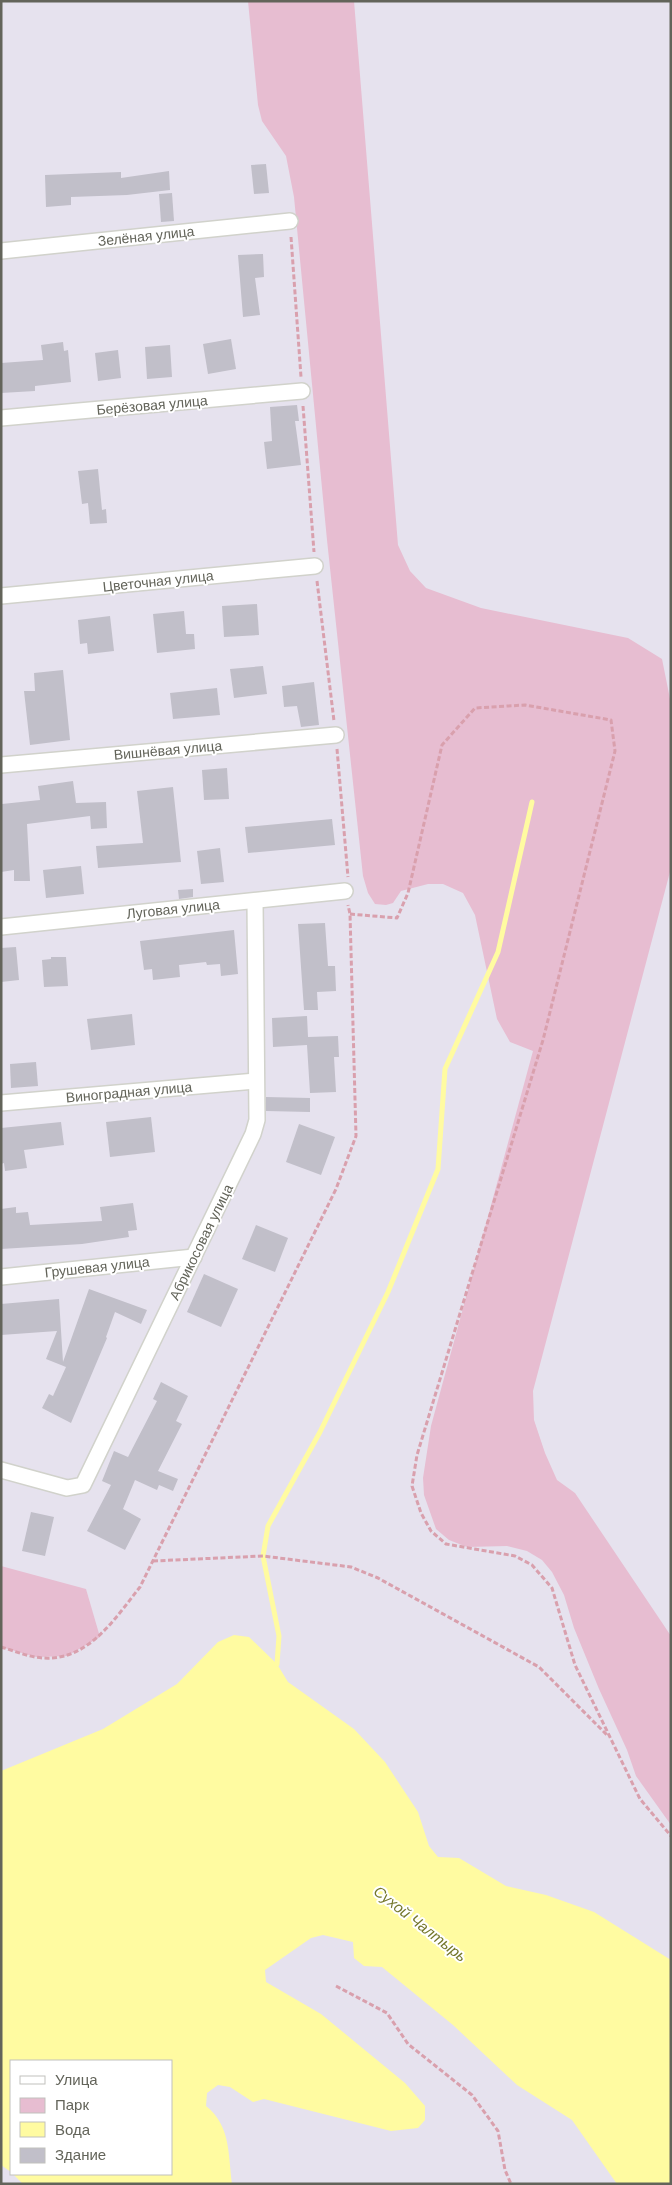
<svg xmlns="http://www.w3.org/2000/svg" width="672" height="2185" font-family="'DM Sans',sans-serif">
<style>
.green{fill:#e7bdd1}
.water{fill:#fffba1}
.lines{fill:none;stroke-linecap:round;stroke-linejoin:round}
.stream{stroke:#fffba1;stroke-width:5}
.building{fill:#c1bfc9}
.street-casing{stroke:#d1d2cb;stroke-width:18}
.path{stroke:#d9a0ad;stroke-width:3;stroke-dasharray:5 2.5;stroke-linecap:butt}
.street{stroke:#fff;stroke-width:15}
.labels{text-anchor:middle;stroke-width:4;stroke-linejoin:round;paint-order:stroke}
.street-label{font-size:14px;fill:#63645a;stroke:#fff}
.water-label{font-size:15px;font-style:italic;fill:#73762a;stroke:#fff}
</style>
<rect width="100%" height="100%" fill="#e6e2ee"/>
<g class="green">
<path d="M 248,1 L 354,1 L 398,545 L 410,571 L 426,588 L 481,608 L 628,638 L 662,659 L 671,704 L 671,868 L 533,1391 L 534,1420 L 545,1453 L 557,1480 L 575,1493 L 671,1636 L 671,1825 L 636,1776 L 627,1750 L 599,1689 L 574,1628 L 564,1595 L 552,1572 L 542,1560 L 527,1551 L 507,1546 L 467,1547 L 449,1540 L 436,1529 L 424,1495 L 423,1478 L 431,1426 L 533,1051 L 510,1042 L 497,1019 L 475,915 L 463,893 L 443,884 L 428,884 L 401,891 L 393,903 L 386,905 L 375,904 L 368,893 L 363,876 L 327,540 L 294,197 L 286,156 L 262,121 L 258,105 Z"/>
<path d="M 1,1566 L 86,1589 L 100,1637 L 67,1656 L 36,1657 L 1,1647 Z"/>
</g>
<path class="water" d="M 234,1635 L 249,1637 L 277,1664 L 288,1682 L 354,1729 L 385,1762 L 418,1812 L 429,1846 L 438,1857 L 459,1858 L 506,1886 L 546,1895 L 594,1912 L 671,1960 L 671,2184 L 617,2184 L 572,2120 L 517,2085 L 453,2025 L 382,1967 L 364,1966 L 354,1958 L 353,1942 L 323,1935 L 311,1938 L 265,1970 L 266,1982 L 321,2014 L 405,2083 L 425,2106 L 425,2120 L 418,2128 L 391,2131 L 264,2099 L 253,2102 L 230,2087 L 218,2085 L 207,2093 L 206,2106 C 231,2126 228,2154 232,2184 L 23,2184 L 13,2174 L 171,2174 L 171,2061 L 11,2061 L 11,2172 L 1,2165 L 1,1771 L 103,1729 L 177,1684 L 218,1642 Z"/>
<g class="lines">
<path class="stream" d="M 277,1664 L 279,1636 L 263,1556 L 268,1526 L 320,1432 L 388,1292 L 438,1169 L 445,1069 L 498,952 L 532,802"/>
</g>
<g class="building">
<path d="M 266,164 L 269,193 L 254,194 L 251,165 Z"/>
<path d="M 169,171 L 170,190 L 127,195 L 71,197 L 71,205 L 46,207 L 45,175 L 121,172 L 121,178 Z"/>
<path d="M 172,193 L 174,221 L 161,222 L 159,194 Z"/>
<path d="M 263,254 L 264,277 L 255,278 L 260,315 L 243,317 L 238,255 Z"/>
<path d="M 231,339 L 236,369 L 208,374 L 203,344 Z"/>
<path d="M 63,342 L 64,351 L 68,350 L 71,382 L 35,386 L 35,391 L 1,393 L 1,363 L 43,360 L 41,345 Z"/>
<path d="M 170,345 L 172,377 L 147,379 L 145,347 Z"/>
<path d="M 118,350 L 121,378 L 98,381 L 95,353 Z"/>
<path d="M 297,405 L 299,421 L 295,421 L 301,465 L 267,469 L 264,442 L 272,441 L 270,407 Z"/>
<path d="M 98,469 L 102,510 L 106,509 L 107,523 L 90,524 L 88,503 L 82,504 L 78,471 Z"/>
<path d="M 257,604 L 259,635 L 224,637 L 222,606 Z"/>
<path d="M 184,611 L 186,634 L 194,634 L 195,649 L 157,653 L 153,614 Z"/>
<path d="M 110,616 L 114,651 L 88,654 L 87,643 L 80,644 L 78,620 Z"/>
<path d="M 263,666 L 267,694 L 234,698 L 230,669 Z"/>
<path d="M 63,670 L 70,740 L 30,745 L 24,691 L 35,691 L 34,673 Z"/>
<path d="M 314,682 L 319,725 L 301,727 L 297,706 L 284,707 L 282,686 Z"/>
<path d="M 217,688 L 220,715 L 173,719 L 170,693 Z"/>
<path d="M 227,768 L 229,799 L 204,800 L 202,770 Z"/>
<path d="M 73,781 L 76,803 L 106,802 L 107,828 L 91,829 L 90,816 L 27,824 L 30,881 L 14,881 L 14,870 L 1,872 L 2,804 L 40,800 L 38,786 Z"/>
<path d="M 173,787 L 181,862 L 98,868 L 96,846 L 143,843 L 137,791 Z"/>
<path d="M 332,819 L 335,845 L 248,853 L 245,827 Z"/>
<path d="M 220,848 L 224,882 L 201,884 L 197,851 Z"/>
<path d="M 81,866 L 84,894 L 46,898 L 43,870 Z"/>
<path d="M 193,889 L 193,897 L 179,899 L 178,890 Z"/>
<path d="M 325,923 L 328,966 L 335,966 L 336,991 L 317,992 L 318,1010 L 304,1010 L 298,924 Z"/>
<path d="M 234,930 L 238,974 L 221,976 L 220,964 L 207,965 L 206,962 L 179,965 L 180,977 L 153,980 L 152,969 L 144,970 L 140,941 Z"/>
<path d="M 16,947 L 19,980 L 1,982 L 1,948 Z"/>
<path d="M 51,957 L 66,957 L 68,986 L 44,987 L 42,960 L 51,959 Z"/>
<path d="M 132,1014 L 135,1045 L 91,1050 L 87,1019 Z"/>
<path d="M 307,1016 L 308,1037 L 338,1036 L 339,1057 L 334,1057 L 336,1092 L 310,1093 L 307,1045 L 273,1047 L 272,1018 Z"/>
<path d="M 36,1062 L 38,1086 L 11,1088 L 10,1064 Z"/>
<path d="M 266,1097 L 310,1098 L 310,1112 L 266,1111 Z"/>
<path d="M 151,1117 L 155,1152 L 110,1157 L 106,1122 Z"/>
<path d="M 61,1122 L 64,1145 L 24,1150 L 27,1168 L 5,1171 L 4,1163 L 1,1164 L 1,1128 Z"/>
<path d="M 299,1124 L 335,1137 L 321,1175 L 286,1162 Z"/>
<path d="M 133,1203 L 137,1230 L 128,1231 L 129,1237 L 82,1244 L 1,1249 L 1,1209 L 16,1207 L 16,1213 L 28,1212 L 30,1225 L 102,1221 L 100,1207 Z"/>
<path d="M 256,1225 L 288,1238 L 275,1272 L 242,1259 Z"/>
<path d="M 204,1274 L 238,1289 L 221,1327 L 187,1312 Z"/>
<path d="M 89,1289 L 147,1310 L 141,1324 L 115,1312 L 106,1337 L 107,1338 L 71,1423 L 42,1408 L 49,1394 L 53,1396 L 66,1367 L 46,1359 L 57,1331 L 1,1335 L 1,1304 L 59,1299 L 63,1362 Z"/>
<path d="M 161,1382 L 188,1396 L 176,1421 L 182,1424 L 158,1471 L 178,1479 L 173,1491 L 159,1485 L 157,1490 L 135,1480 L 123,1509 L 141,1519 L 125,1550 L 87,1531 L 111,1485 L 102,1481 L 114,1451 L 128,1457 L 157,1401 L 153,1399 Z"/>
<path d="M 31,1512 L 54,1517 L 45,1556 L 22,1551 Z"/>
</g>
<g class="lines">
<g class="street-casing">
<g id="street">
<path d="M 1,251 L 290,221"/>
<path d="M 1,418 L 302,391"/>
<path d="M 1,596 L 315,566"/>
<path d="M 1,765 L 336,735"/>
<path d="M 1,927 L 345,891"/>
<path d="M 1,1103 L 256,1081"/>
<path d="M 1,1277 L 194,1257"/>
<path d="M 1,1470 L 67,1488 L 83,1485 L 253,1134 L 257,1120 L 255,901"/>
</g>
</g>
<g class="path">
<path d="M 291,237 L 301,377"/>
<path d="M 303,406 L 314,552"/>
<path d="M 317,581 L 334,721"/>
<path d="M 337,749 L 348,877"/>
<path d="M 350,914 L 397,918 L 408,893 L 442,745 L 475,708 L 525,705 L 611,720 L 615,751 L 543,1040 L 417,1455 L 412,1486 L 421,1513 L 431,1531 L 446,1544 L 515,1556 L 532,1565 L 552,1588 L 575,1665 L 640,1799 L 671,1836"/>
<path d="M 153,1561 L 263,1556 L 351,1567 L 378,1578 L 539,1667 L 608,1736"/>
<path d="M 1,1647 C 12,1650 23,1655 35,1657 C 85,1666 113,1621 140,1587 L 336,1189 L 356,1136 L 350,914 L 348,905"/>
<path d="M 336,1986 L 387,2013 L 408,2044 L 472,2095 L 498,2131 L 505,2170 L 511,2184"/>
</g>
<use href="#street" class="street"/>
</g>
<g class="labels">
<g class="street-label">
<text transform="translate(146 236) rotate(-6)" y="5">Зелёная улица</text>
<text transform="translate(152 405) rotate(-5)" y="5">Берёзовая улица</text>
<text transform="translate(158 581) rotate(-6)" y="5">Цветочная улица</text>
<text transform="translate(168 750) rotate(-5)" y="5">Вишнёвая улица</text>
<text transform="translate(173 909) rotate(-6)" y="5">Луговая улица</text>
<text transform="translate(129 1092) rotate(-5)" y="5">Виноградная улица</text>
<text transform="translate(201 1242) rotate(-64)" y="5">Абрикосовая улица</text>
<text transform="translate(97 1267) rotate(-6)" y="5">Грушевая улица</text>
</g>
<g class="water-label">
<text transform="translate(420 1924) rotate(38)" y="5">Сухой Чалтырь</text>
</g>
</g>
<rect width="672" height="2185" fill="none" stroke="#63645a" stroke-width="5"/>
<rect x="10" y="2060" width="162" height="115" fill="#ffffff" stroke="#c1c1bd"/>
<rect x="20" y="2076" width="25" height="8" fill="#ffffff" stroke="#c1c1bd"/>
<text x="55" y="2085" font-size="15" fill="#63645a">Улица</text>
<rect x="20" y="2098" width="25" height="15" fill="#e7bdd1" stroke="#c1c1bd"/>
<text x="55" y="2110" font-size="15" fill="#63645a">Парк</text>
<rect x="20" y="2122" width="25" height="15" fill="#fffba1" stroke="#c1c1bd"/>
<text x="55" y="2135" font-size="15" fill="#63645a">Вода</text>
<rect x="20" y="2148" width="25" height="15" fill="#c1bfc9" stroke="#c1c1bd"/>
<text x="55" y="2160" font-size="15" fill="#63645a">Здание</text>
</svg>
